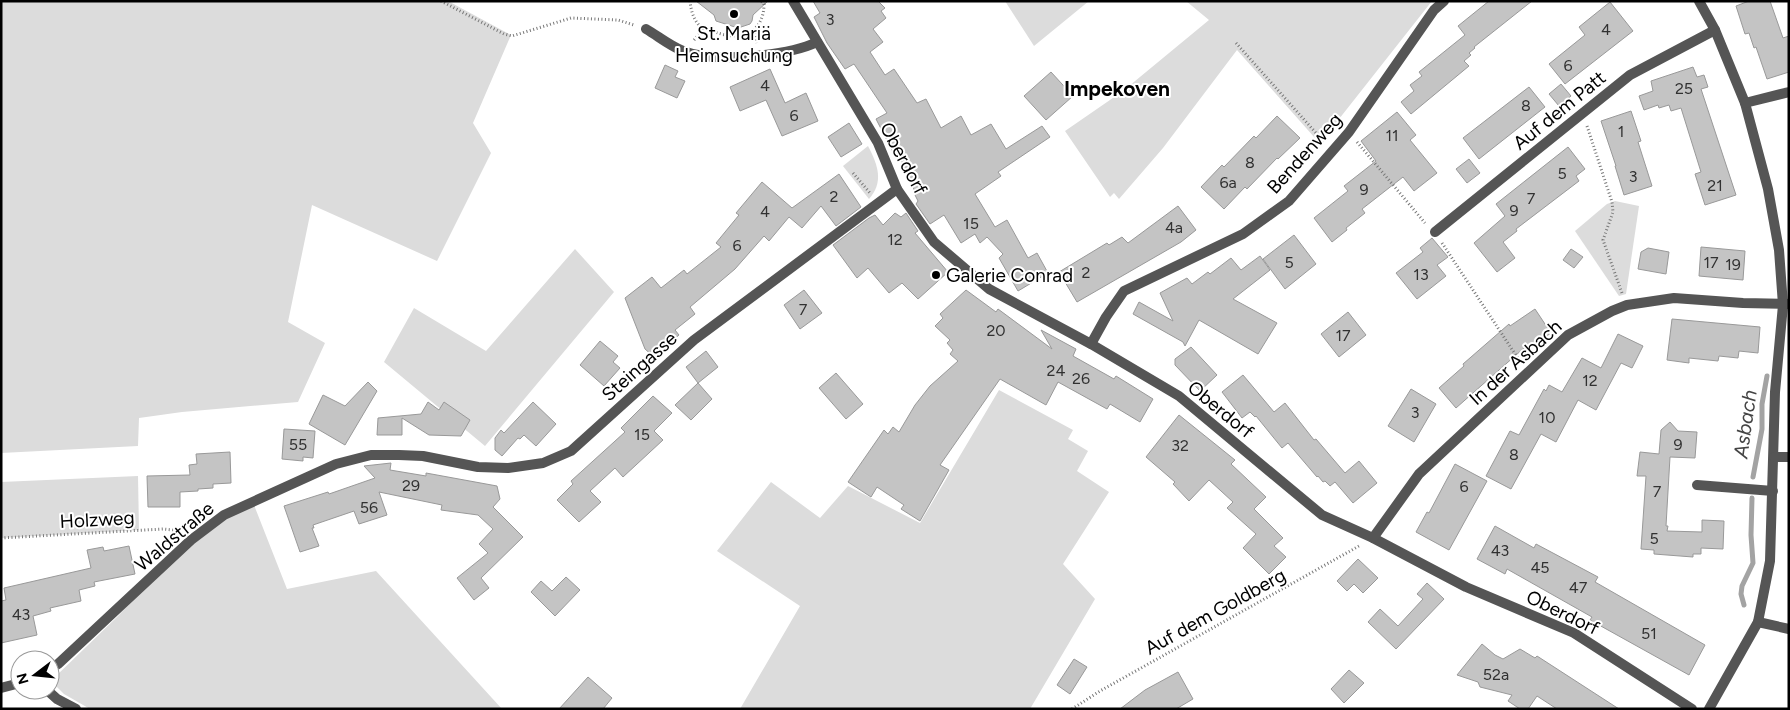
<svg xmlns="http://www.w3.org/2000/svg" width="1790" height="710" font-family="Figtree,sans-serif">
<style>
.green{fill:#dcdcdc}
.lines{fill:none;stroke-linecap:round;stroke-linejoin:round}
.stream{stroke:#a3a3a3;stroke-width:5}
.building{fill:#c4c4c4;stroke:#999}
.path{stroke:#777;stroke-width:3;stroke-dasharray:1 2.5;stroke-linecap:butt}
.minor{stroke:#555;stroke-width:10}
.poi-dot{fill:#000;stroke:#fff;stroke-width:2}
.labels{text-anchor:middle;stroke-width:4;stroke-linejoin:round;paint-order:stroke}
.number-label{font-size:16px;fill:#313131}
.poi-label{font-size:19px;fill:#000;stroke:#fff}
.street-label{font-size:19px;fill:#000;stroke:#fff}
.water-label{font-size:20px;font-style:italic;fill:#444;stroke:#fff}
.quarter-label{font-size:21px;font-weight:bold;fill:#000;stroke:#fff}
</style>
<rect width="100%" height="100%" fill="#fff"/>
<g class="green">
<path d="M 1,1 L 448,1 L 511,35 L 473,123 L 491,153 L 437,261 L 312,205 L 288,322 L 325,343 L 298,402 L 182,412 L 139,418 L 138,446 L 1,453 Z"/>
<path d="M 1005,1 L 1089,1 L 1034,46 Z"/>
<path d="M 1186,1 L 1432,1 L 1328,133 L 1322,146 L 1237,50 L 1163,148 L 1119,199 L 1114,193 L 1110,197 L 1065,131 L 1123,91 L 1209,20 Z"/>
<path d="M 868,146 C 878,165 884,182 869,199 L 843,166 Z"/>
<path d="M 1615,201 L 1639,206 L 1626,294 L 1619,296 L 1575,231 L 1607,204 Z"/>
<path d="M 575,249 L 614,292 L 485,446 L 384,362 L 414,308 L 486,351 Z"/>
<path d="M 999,390 L 1073,430 L 1068,439 L 1088,451 L 1077,471 L 1109,492 L 1063,564 L 1095,599 L 1030,709 L 740,709 L 800,606 L 717,551 L 771,482 L 820,518 L 848,486 L 920,523 Z"/>
<path d="M 138,476 L 139,530 L 1,538 L 1,482 Z"/>
<path d="M 254,505 L 287,589 L 376,571 L 502,709 L 90,709 L 64,694 L 55,685 L 56,676 L 117,617 L 191,540 L 226,517 Z"/>
</g>
<g class="lines">
<g class="stream">
<path d="M 1753,477 L 1762,429 L 1762,404 L 1767,376"/>
<path d="M 1744,605 L 1741,594 L 1742,586 L 1753,563 L 1751,535 L 1752,498"/>
</g>
</g>
<g class="building">
<path d="M 696,1 L 768,1 L 753,15 L 752,21 L 750,24 L 738,28 L 716,21 L 714,15 Z"/>
<path d="M 813,1 L 878,1 L 885,8 L 881,11 L 886,18 L 873,29 L 883,42 L 870,52 L 885,75 L 894,69 L 917,103 L 926,99 L 941,128 L 961,116 L 971,135 L 991,124 L 1006,149 L 1042,126 L 1050,137 L 998,172 L 1001,176 L 975,194 L 995,227 L 1007,220 L 1028,258 L 1037,253 L 1048,273 L 1018,291 L 999,258 L 1003,254 L 987,237 L 980,243 L 975,234 L 961,243 L 944,215 L 930,224 L 916,204 L 918,201 L 915,195 L 916,194 L 898,153 L 894,154 L 876,119 L 887,113 L 854,64 L 845,69 L 827,43 L 814,17 L 820,13 Z"/>
<path d="M 1489,1 L 1532,1 L 1474,47 L 1475,48 L 1469,53 L 1471,55 L 1464,61 L 1469,66 L 1411,114 L 1401,102 L 1414,91 L 1410,85 L 1422,76 L 1419,72 L 1465,35 L 1458,26 Z"/>
<path d="M 1749,1 L 1770,1 L 1783,38 L 1789,36 L 1789,72 L 1767,79 L 1756,47 L 1754,48 L 1749,33 L 1745,34 L 1736,6 Z"/>
<path d="M 1610,2 L 1633,31 L 1565,84 L 1549,64 L 1585,35 L 1579,27 Z"/>
<path d="M 665,65 L 678,71 L 675,77 L 685,81 L 677,98 L 655,88 Z"/>
<path d="M 1693,67 L 1697,77 L 1704,75 L 1708,87 L 1701,89 L 1736,195 L 1705,205 L 1695,174 L 1701,172 L 1681,108 L 1671,111 L 1669,105 L 1659,108 L 1658,105 L 1644,110 L 1639,96 L 1653,91 L 1651,81 Z"/>
<path d="M 770,69 L 785,103 L 806,93 L 818,121 L 782,136 L 766,100 L 740,111 L 730,87 Z"/>
<path d="M 1051,72 L 1073,96 L 1046,120 L 1024,96 Z"/>
<path d="M 1561,84 L 1571,96 L 1559,106 L 1549,94 Z"/>
<path d="M 1529,87 L 1545,107 L 1479,159 L 1463,138 Z"/>
<path d="M 1631,111 L 1641,141 L 1638,142 L 1652,186 L 1624,195 L 1615,166 L 1616,166 L 1601,121 Z"/>
<path d="M 1397,112 L 1416,135 L 1410,140 L 1437,173 L 1414,191 L 1403,177 L 1362,209 L 1365,213 L 1346,228 L 1347,230 L 1332,242 L 1314,218 L 1348,191 L 1344,186 L 1376,161 L 1361,141 Z"/>
<path d="M 1277,116 L 1300,138 L 1278,159 L 1277,158 L 1247,189 L 1245,187 L 1224,209 L 1201,187 L 1222,165 L 1224,167 L 1254,136 L 1256,138 Z"/>
<path d="M 849,123 L 862,144 L 841,157 L 828,137 Z"/>
<path d="M 1568,147 L 1585,169 L 1576,176 L 1579,181 L 1516,229 L 1517,231 L 1503,242 L 1515,258 L 1497,272 L 1474,243 L 1505,216 L 1496,204 Z"/>
<path d="M 1469,159 L 1480,173 L 1467,183 L 1456,169 Z"/>
<path d="M 839,174 L 861,207 L 836,226 L 821,206 L 802,228 L 789,217 L 769,241 L 764,236 L 735,269 L 690,307 L 695,314 L 675,330 L 679,335 L 653,356 L 645,349 L 625,298 L 652,277 L 661,288 L 684,270 L 687,274 L 721,247 L 716,243 L 739,215 L 736,213 L 762,182 L 792,208 Z"/>
<path d="M 1178,206 L 1196,230 L 1181,242 L 1077,302 L 1059,272 L 1107,243 L 1109,245 L 1122,237 L 1128,243 Z"/>
<path d="M 895,213 L 901,217 L 906,213 L 918,231 L 915,233 L 948,272 L 918,299 L 902,283 L 889,293 L 868,268 L 857,278 L 833,245 L 869,218 L 875,215 L 883,225 Z"/>
<path d="M 1294,235 L 1316,264 L 1285,289 L 1263,259 Z"/>
<path d="M 1432,238 L 1448,257 L 1437,265 L 1446,276 L 1417,299 L 1396,273 L 1423,252 L 1420,248 Z"/>
<path d="M 1701,247 L 1745,251 L 1743,280 L 1699,276 Z"/>
<path d="M 1648,248 L 1669,252 L 1666,274 L 1638,269 L 1641,252 Z"/>
<path d="M 1571,249 L 1583,257 L 1574,268 L 1563,260 Z"/>
<path d="M 1260,256 L 1270,270 L 1233,299 L 1277,323 L 1258,354 L 1199,320 L 1185,346 L 1183,342 L 1133,314 L 1139,302 L 1173,321 L 1160,293 L 1187,278 L 1192,284 L 1208,272 L 1210,274 L 1231,258 L 1241,270 Z"/>
<path d="M 804,290 L 822,313 L 800,329 L 784,305 Z"/>
<path d="M 966,290 L 996,312 L 998,309 L 1052,349 L 1041,330 L 1076,349 L 1073,356 L 1114,379 L 1116,376 L 1153,399 L 1140,422 L 1110,404 L 1107,409 L 1058,382 L 1046,405 L 1000,379 L 940,465 L 949,470 L 920,521 L 901,509 L 904,505 L 877,487 L 871,497 L 848,482 L 884,430 L 888,434 L 893,427 L 899,432 L 915,405 L 930,386 L 958,361 L 950,354 L 953,350 L 947,343 L 950,340 L 935,326 L 943,318 L 940,314 Z"/>
<path d="M 1535,309 L 1551,333 L 1525,351 L 1524,348 L 1456,408 L 1439,388 L 1464,366 L 1463,364 L 1509,324 L 1510,326 Z"/>
<path d="M 1348,312 L 1366,335 L 1339,357 L 1321,334 Z"/>
<path d="M 1672,319 L 1760,327 L 1758,353 L 1739,351 L 1738,358 L 1719,356 L 1718,361 L 1689,358 L 1689,363 L 1667,360 Z"/>
<path d="M 1618,334 L 1643,346 L 1632,368 L 1621,363 L 1596,410 L 1578,400 L 1556,442 L 1541,434 L 1511,489 L 1486,476 L 1510,431 L 1519,435 L 1544,389 L 1546,391 L 1549,385 L 1562,392 L 1582,358 L 1601,368 Z"/>
<path d="M 600,341 L 618,356 L 613,362 L 620,368 L 604,386 L 580,365 Z"/>
<path d="M 1191,347 L 1217,375 L 1200,391 L 1175,365 L 1175,359 Z"/>
<path d="M 706,351 L 718,367 L 698,383 L 712,399 L 691,420 L 675,405 L 698,383 L 686,367 Z"/>
<path d="M 836,373 L 863,404 L 846,419 L 819,388 Z"/>
<path d="M 1243,375 L 1274,412 L 1285,403 L 1314,440 L 1316,439 L 1345,473 L 1359,461 L 1377,483 L 1353,503 L 1335,482 L 1330,486 L 1325,481 L 1323,482 L 1318,476 L 1317,477 L 1288,443 L 1282,448 L 1256,416 L 1255,417 L 1250,412 L 1242,418 L 1222,392 Z"/>
<path d="M 368,382 L 377,391 L 345,445 L 309,424 L 323,395 L 345,406 Z"/>
<path d="M 1411,389 L 1436,404 L 1414,442 L 1388,426 Z"/>
<path d="M 653,396 L 672,413 L 654,431 L 663,440 L 623,477 L 615,468 L 590,491 L 601,502 L 579,522 L 557,500 L 573,484 L 571,481 L 625,432 L 621,428 Z"/>
<path d="M 428,402 L 439,410 L 444,402 L 470,420 L 461,436 L 429,435 L 402,418 L 402,435 L 377,435 L 378,418 L 421,414 Z"/>
<path d="M 533,402 L 556,424 L 536,446 L 524,435 L 520,439 L 518,438 L 502,456 L 495,450 L 495,438 L 501,430 L 504,433 Z"/>
<path d="M 1179,415 L 1235,460 L 1231,464 L 1266,497 L 1254,509 L 1283,538 L 1274,546 L 1286,557 L 1269,574 L 1243,548 L 1256,534 L 1227,508 L 1233,502 L 1209,480 L 1189,501 L 1173,484 L 1175,482 L 1146,457 Z"/>
<path d="M 1670,422 L 1678,431 L 1697,432 L 1695,458 L 1670,457 L 1666,526 L 1668,526 L 1667,531 L 1702,532 L 1702,520 L 1724,521 L 1723,549 L 1701,548 L 1701,554 L 1693,554 L 1693,557 L 1654,554 L 1654,550 L 1641,549 L 1646,476 L 1637,476 L 1640,452 L 1659,454 L 1661,430 Z"/>
<path d="M 284,429 L 315,431 L 313,458 L 303,457 L 303,461 L 282,459 Z"/>
<path d="M 230,452 L 231,483 L 213,484 L 213,488 L 198,489 L 198,491 L 180,492 L 180,507 L 148,507 L 147,476 L 190,475 L 189,465 L 197,464 L 196,454 Z"/>
<path d="M 391,463 L 390,470 L 426,476 L 426,473 L 497,486 L 500,499 L 493,507 L 523,537 L 481,578 L 489,588 L 474,600 L 457,578 L 488,553 L 479,544 L 493,529 L 478,515 L 441,510 L 442,505 L 379,492 L 387,515 L 359,524 L 354,511 L 313,525 L 314,528 L 312,528 L 319,546 L 300,552 L 284,506 L 328,492 L 329,494 L 375,478 L 364,466 Z"/>
<path d="M 1455,464 L 1487,481 L 1449,550 L 1416,532 L 1427,512 L 1429,513 Z"/>
<path d="M 1495,526 L 1534,548 L 1536,544 L 1598,577 L 1595,582 L 1705,645 L 1689,675 L 1590,620 L 1592,617 L 1507,569 L 1505,574 L 1477,559 Z"/>
<path d="M 129,546 L 135,574 L 94,582 L 95,586 L 79,590 L 81,601 L 50,608 L 51,611 L 33,616 L 37,635 L 1,643 L 1,601 L 6,600 L 4,588 L 91,568 L 87,550 L 103,547 L 104,551 Z"/>
<path d="M 1358,559 L 1378,578 L 1363,593 L 1354,584 L 1347,591 L 1337,581 Z"/>
<path d="M 566,577 L 580,590 L 555,616 L 531,592 L 541,581 L 552,591 Z"/>
<path d="M 1427,583 L 1444,599 L 1396,649 L 1368,622 L 1380,609 L 1398,626 L 1423,599 L 1417,594 Z"/>
<path d="M 1482,644 L 1495,655 L 1503,659 L 1520,649 L 1535,658 L 1537,656 L 1619,709 L 1557,709 L 1537,696 L 1528,709 L 1520,709 L 1508,701 L 1512,695 L 1480,687 L 1478,682 L 1457,675 Z"/>
<path d="M 1074,659 L 1087,667 L 1070,694 L 1057,685 Z"/>
<path d="M 1349,670 L 1364,683 L 1344,703 L 1331,689 Z"/>
<path d="M 1178,672 L 1193,699 L 1176,709 L 1120,709 L 1145,690 Z"/>
<path d="M 588,677 L 612,698 L 603,709 L 559,709 Z"/>
</g>
<g class="lines">
<g class="path">
<path d="M 441,1 L 504,34 L 512,36 L 571,18 L 618,20 L 634,25"/>
<path d="M 690,1 C 691,11 694,22 703,29 C 707,31 714,32 718,33 C 742,41 764,32 764,4 L 761,1"/>
<path d="M 755,29 L 757,43"/>
<path d="M 694,40 L 704,29"/>
<path d="M 1236,43 L 1324,142"/>
<path d="M 1587,126 L 1612,202 L 1613,212 L 1603,240 L 1622,293"/>
<path d="M 1357,142 L 1425,223"/>
<path d="M 853,173 L 870,193"/>
<path d="M 1442,243 L 1521,363"/>
<path d="M 1,538 L 163,529 L 182,531"/>
<path d="M 1072,709 L 1100,691 L 1359,546"/>
</g>
<g class="minor">
<path d="M 793,1 L 878,143 L 897,189 L 934,242 L 989,289 L 1091,344 L 1179,396 L 1322,515 L 1373,538 L 1466,587 L 1574,633 L 1692,709"/>
<path d="M 1699,1 L 1715,30 L 1745,103 L 1768,189 L 1779,250 L 1783,305 L 1775,392 L 1770,561 L 1758,622 L 1709,709"/>
<path d="M 646,29 C 658,36 670,46 683,51 C 713,63 788,56 817,42"/>
<path d="M 1745,103 L 1789,92"/>
<path d="M 1435,232 L 1630,75 L 1715,30"/>
<path d="M 1091,344 L 1106,317 L 1124,291 L 1243,234 L 1289,201 L 1349,132 L 1434,10 L 1444,1"/>
<path d="M 1774,457 L 1789,457"/>
<path d="M 1697,485 L 1773,491"/>
<path d="M 1373,538 L 1419,474 L 1568,335 L 1612,311 L 1627,305 L 1674,298 L 1743,303 L 1789,304"/>
<path d="M 1758,622 L 1789,629"/>
<path d="M 50,669 L 58,664 L 191,540 L 224,515 L 336,464 L 371,455 L 399,455 L 423,456 L 478,467 L 508,468 L 543,463 L 571,451 L 694,340 L 897,189"/>
<path d="M 1,688 L 20,683"/>
<path d="M 47,690 L 57,699 L 76,709"/>
</g>
</g>
<g class="poi-dot">
<circle cx="734" cy="14" r="5"/>
<circle cx="936" cy="275" r="5"/>
</g>
<g class="labels">
<g class="number-label">
<text x="830" y="25">3</text>
<text x="1606" y="35">4</text>
<text x="1568" y="71">6</text>
<text x="765" y="91">4</text>
<text x="1684" y="94">25</text>
<text x="1526" y="111">8</text>
<text x="794" y="121">6</text>
<text x="1621" y="137">1</text>
<text x="1392" y="141">11</text>
<text x="1250" y="168">8</text>
<text x="1562" y="179">5</text>
<text x="1633" y="182">3</text>
<text x="1228" y="188">6a</text>
<text x="1715" y="191">21</text>
<text x="1364" y="195">9</text>
<text x="834" y="202">2</text>
<text x="1531" y="204">7</text>
<text x="1514" y="216">9</text>
<text x="765" y="217">4</text>
<text x="971" y="229">15</text>
<text x="1174" y="233">4a</text>
<text x="895" y="245">12</text>
<text x="737" y="251">6</text>
<text x="1289" y="268">5</text>
<text x="1711" y="268">17</text>
<text x="1733" y="270">19</text>
<text x="1086" y="278">2</text>
<text x="1421" y="280">13</text>
<text x="803" y="315">7</text>
<text x="996" y="336">20</text>
<text x="1343" y="341">17</text>
<text x="1056" y="376">24</text>
<text x="1081" y="384">26</text>
<text x="1590" y="386">12</text>
<text x="1415" y="418">3</text>
<text x="1547" y="423">10</text>
<text x="642" y="440">15</text>
<text x="298" y="450">55</text>
<text x="1678" y="450">9</text>
<text x="1180" y="451">32</text>
<text x="1514" y="460">8</text>
<text x="411" y="491">29</text>
<text x="1464" y="492">6</text>
<text x="1657" y="497">7</text>
<text x="369" y="513">56</text>
<text x="1654" y="544">5</text>
<text x="1500" y="556">43</text>
<text x="1540" y="573">45</text>
<text x="1578" y="593">47</text>
<text x="21" y="620">43</text>
<text x="1649" y="639">51</text>
<text x="1496" y="680">52a</text>
</g>
<g class="poi-label">
<text x="734" y="40">St. Mariä<tspan x="734" dy="22">Heimsuchung</tspan></text>
<text x="946" y="282" text-anchor="start">Galerie Conrad</text>
</g>
<g class="street-label">
<text transform="translate(1559 110) rotate(-39)" y="7">Auf dem Patt</text>
<text transform="translate(1304 153) rotate(-48)" y="7">Bendenweg</text>
<text transform="translate(904 158) rotate(62)" y="7">Oberdorf</text>
<text transform="translate(1515 362) rotate(-42)" y="7">In der Asbach</text>
<text transform="translate(639 366) rotate(-42)" y="7">Steingasse</text>
<text transform="translate(1221 409) rotate(39)" y="7">Oberdorf</text>
<text transform="translate(97 519) rotate(-3)" y="7">Holzweg</text>
<text transform="translate(174 536) rotate(-40)" y="7">Waldstraße</text>
<text transform="translate(1215 611) rotate(-29)" y="7">Auf dem Goldberg</text>
<text transform="translate(1563 612) rotate(26)" y="7">Oberdorf</text>
</g>
<g class="water-label">
<text transform="translate(1745 424) rotate(-82)" y="7">Asbach</text>
</g>
<g class="quarter-label">
<text x="1117" y="96">Impekoven</text>
</g>
</g>
<rect width="1790" height="710" fill="none" stroke="#000000" stroke-width="5"/>
<g transform="translate(35 675) rotate(254)"><circle r="24" fill="#ffffff" stroke="#999999"/>
<path d="M0-4L9 19L0 12L-9 19Z" fill="#000000"/>
<text y="-8" font-size="14" font-weight="bold" text-anchor="middle" fill="#000000">N</text>
</g>
</svg>
